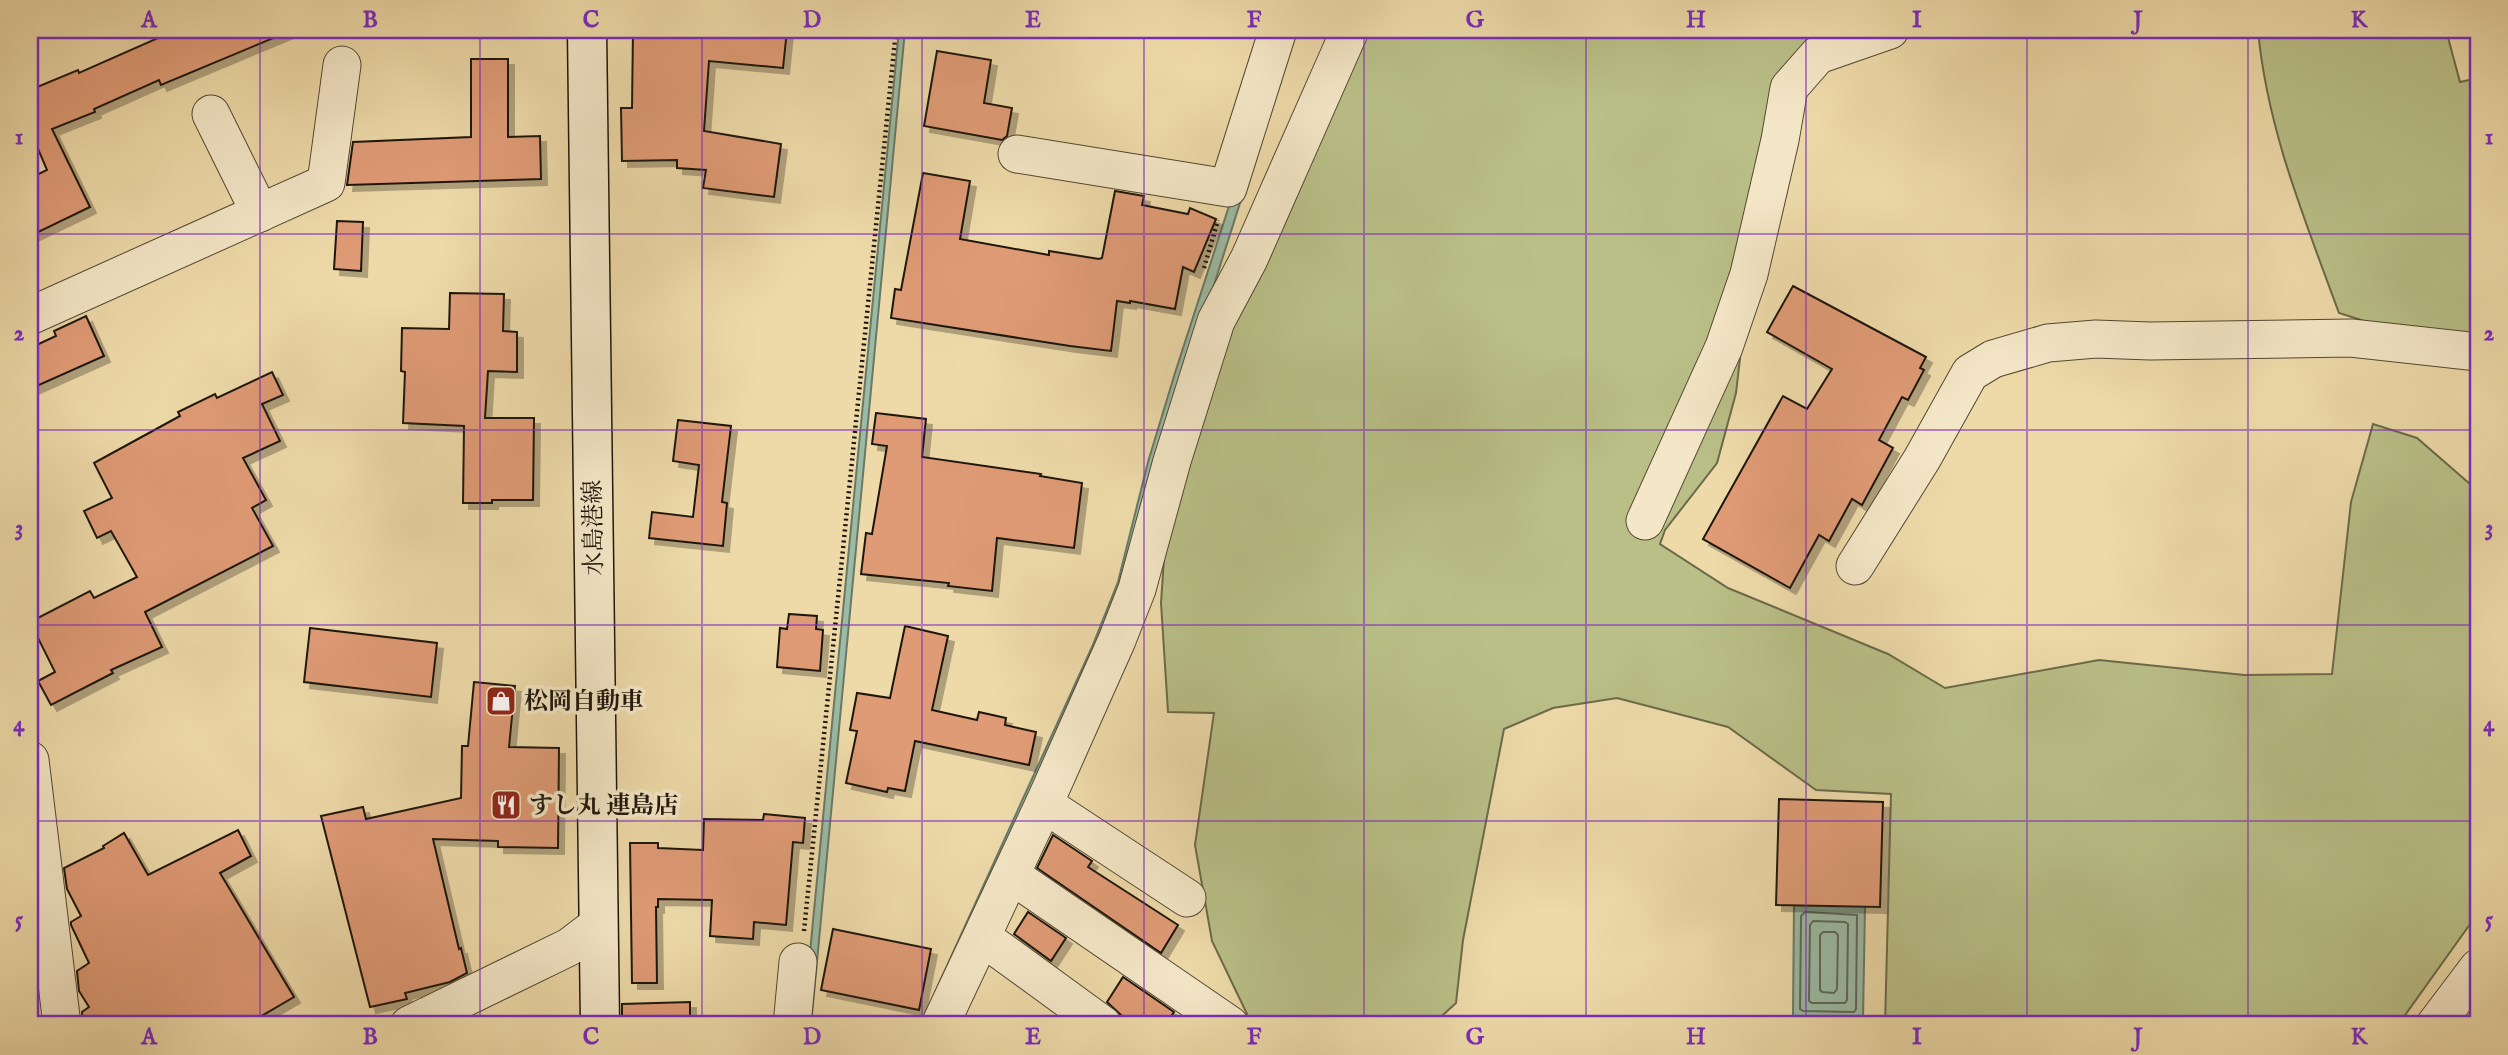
<svg xmlns="http://www.w3.org/2000/svg" width="2508" height="1055" font-family="'IM FELL English','Noto Serif JP',serif">
<style>
.green{fill:#b9bf87;stroke:#6c6a4a;stroke-width:2}
.water{fill:#9bbba4;stroke:#697967;stroke-width:2}
.lines{fill:none;stroke-linecap:round;stroke-linejoin:round}
.shore{stroke:#5c6858;stroke-width:2}
.building{fill:#df9b76;stroke:#1e160c;stroke-width:2;filter:url(#shadow)}
.street-casing{stroke:#524733;stroke-width:39}
.secondary-casing{stroke:#1e160c;stroke-width:41}
.path{stroke:#1e160c;stroke-width:4.5;stroke-dasharray:2 3.5;stroke-linecap:butt}
.street{stroke:#f4e7c7;stroke-width:37}
.secondary{stroke:#f4e7c7;stroke-width:38}
.grid{fill:none;stroke:#7b2cbf;stroke-width:2;stroke-opacity:0.55}
.labels{text-anchor:middle;stroke-width:7;stroke-linejoin:round;paint-order:stroke}
.street-label{font-size:24px;fill:#1e160c;stroke:#f4e7c7}
.poi-label{font-size:24px;font-weight:bold;fill:#1e160c;stroke:#f4e7c7;text-anchor:start}
.neatline{fill:none;stroke:#7b2cbf;stroke-width:2.5}
.grid-label{font-size:23px;text-anchor:middle;font-weight:bold;fill:#7b2cbf}
</style>
<defs>
<filter id="shadow"><feDropShadow dx="6" dy="6" stdDeviation="0" flood-color="#0004"/></filter>
</defs>
<rect width="100%" height="100%" fill="#eedaa9"/>
<filter id="stains"><feTurbulence type="fractalNoise" baseFrequency=".00286" numOctaves="4"/><feColorMatrix values="0 0 0 0 .2 0 0 0 0 .09 0 0 0 0 .02 0 0 0 .5 -.17"/></filter>
<radialGradient id="worn" r=".72"><stop offset=".6" stop-color="#630" stop-opacity="0"/><stop offset="1" stop-color="#630" stop-opacity=".3"/></radialGradient>
<g class="green">
<path d="M 1360,30 L 1857,30 L 1811,50 L 1742,341 L 1736,393 L 1717,463 L 1665,530 L 1660,544 L 1728,588 L 1888,654 L 1945,688 L 2099,660 L 2244,675 L 2332,674 L 2351,502 L 2373,424 L 2417,438 L 2478,491 L 2478,913 L 2398,1025 L 1885,1025 L 1891,794 L 1816,790 L 1728,727 L 1617,698 L 1553,708 L 1504,729 L 1463,940 L 1456,1003 L 1432,1025 L 1245,1025 L 1247,1014 L 1212,941 L 1195,845 L 1214,713 L 1168,712 L 1161,603 L 1166,529 L 1232,325 Z"/>
<path d="M 2258,30 L 2446,30 L 2460,82 L 2478,78 L 2478,342 L 2380,326 L 2339,313 C 2305,220 2267,129 2258,30 Z"/>
</g>
<g class="water">
<path d="M 899,30 L 905,30 L 811,1025 L 803,1025 Z"/>
<path d="M 1286,30 L 1295,30 L 1185,376 L 1127,587 L 931,1025 L 920,1025 L 1092,647 L 1118,582 L 1148,462 L 1175,373 Z"/>
<path d="M 1794,905 L 1865,906 L 1863,1019 L 1793,1018 Z"/>
</g>
<g class="lines">
<g class="shore">
<path d="M 1805,912 L 1857,915 L 1856,1009 L 1854,1012 L 1803,1011 L 1800,1009 L 1801,916 Z"/>
<path d="M 1813,921 L 1845,922 L 1848,924 L 1847,1000 L 1845,1003 L 1812,1003 L 1809,1001 L 1810,925 Z"/>
<path d="M 1823,932 L 1835,932 L 1838,935 L 1837,989 L 1834,993 L 1822,992 L 1820,990 L 1820,935 Z"/>
</g>
</g>
<g class="building">
<path d="M 176,30 L 290,31 L 161,85 L 159,80 L 94,109 L 95,112 L 52,129 L 90,207 L 30,236 L 30,178 L 47,170 L 33,137 L 30,139 L 30,90 L 78,70 L 79,73 Z"/>
<path d="M 633,30 L 729,33 L 729,30 L 787,30 L 783,68 L 709,61 L 704,131 L 781,144 L 774,197 L 703,188 L 706,170 L 677,168 L 677,160 L 622,161 L 621,108 L 632,108 Z"/>
<path d="M 937,51 L 991,60 L 984,103 L 1012,108 L 1007,136 L 1002,140 L 924,126 Z"/>
<path d="M 471,59 L 508,59 L 508,137 L 540,136 L 541,179 L 347,185 L 353,142 L 471,137 Z"/>
<path d="M 923,173 L 970,181 L 960,239 L 1049,255 L 1049,251 L 1099,259 L 1102,258 L 1115,191 L 1144,196 L 1142,205 L 1188,214 L 1190,208 L 1216,219 L 1194,272 L 1183,267 L 1175,309 L 1130,301 L 1130,303 L 1117,301 L 1111,351 L 1070,346 L 891,318 L 895,289 L 901,290 Z"/>
<path d="M 337,221 L 363,222 L 361,271 L 334,269 Z"/>
<path d="M 1793,286 L 1926,357 L 1920,368 L 1924,370 L 1908,400 L 1902,397 L 1879,440 L 1893,448 L 1862,505 L 1852,499 L 1829,541 L 1819,535 L 1790,588 L 1703,539 L 1783,396 L 1807,409 L 1832,369 L 1767,332 Z"/>
<path d="M 450,293 L 504,294 L 503,331 L 517,332 L 517,372 L 488,371 L 485,418 L 534,418 L 533,500 L 492,500 L 492,503 L 463,503 L 464,426 L 403,423 L 405,372 L 401,371 L 402,328 L 449,329 Z"/>
<path d="M 86,316 L 104,356 L 30,389 L 30,348 L 56,336 L 54,331 Z"/>
<path d="M 272,372 L 283,395 L 262,404 L 280,441 L 243,458 L 266,500 L 252,508 L 273,546 L 145,612 L 162,647 L 111,670 L 113,673 L 51,705 L 38,681 L 55,672 L 30,622 L 90,591 L 94,598 L 137,577 L 111,531 L 97,538 L 84,511 L 112,498 L 94,463 L 180,416 L 178,412 L 215,394 L 217,398 Z"/>
<path d="M 876,413 L 926,419 L 922,457 L 1041,474 L 1040,476 L 1082,483 L 1074,548 L 997,538 L 992,591 L 948,586 L 949,583 L 861,574 L 866,533 L 872,534 L 887,446 L 872,444 Z"/>
<path d="M 678,420 L 731,426 L 722,502 L 727,503 L 723,546 L 649,538 L 652,512 L 693,517 L 699,465 L 673,461 Z"/>
<path d="M 789,614 L 817,616 L 816,629 L 823,630 L 820,671 L 777,667 L 780,628 L 787,629 Z"/>
<path d="M 905,626 L 948,636 L 932,710 L 977,720 L 979,712 L 1006,718 L 1005,725 L 1036,732 L 1029,765 L 915,741 L 905,791 L 888,788 L 887,792 L 846,783 L 857,731 L 850,730 L 857,693 L 890,698 Z"/>
<path d="M 310,628 L 437,643 L 431,697 L 304,682 Z"/>
<path d="M 474,682 L 515,686 L 509,747 L 559,748 L 558,848 L 498,847 L 498,841 L 433,839 L 459,949 L 461,948 L 467,973 L 450,982 L 405,993 L 407,999 L 370,1007 L 321,816 L 363,807 L 366,819 L 461,798 L 462,746 L 468,746 Z"/>
<path d="M 1779,799 L 1883,802 L 1880,907 L 1776,905 Z"/>
<path d="M 764,814 L 805,818 L 803,843 L 793,842 L 786,925 L 754,922 L 753,939 L 710,936 L 712,900 L 658,899 L 658,907 L 656,907 L 657,983 L 632,983 L 630,843 L 658,843 L 658,848 L 703,850 L 704,819 L 763,820 Z"/>
<path d="M 238,830 L 251,856 L 220,873 L 294,997 L 246,1025 L 83,1025 L 82,1012 L 89,1007 L 79,991 L 77,971 L 89,963 L 71,925 L 71,922 L 81,916 L 67,889 L 64,868 L 104,848 L 103,846 L 124,833 L 148,875 Z"/>
<path d="M 1053,835 L 1092,861 L 1088,867 L 1178,925 L 1161,953 L 1037,868 Z"/>
<path d="M 1028,912 L 1066,938 L 1051,961 L 1014,934 Z"/>
<path d="M 833,929 L 931,949 L 919,1010 L 821,990 Z"/>
<path d="M 1123,977 L 1174,1012 L 1165,1025 L 1128,1025 L 1123,1022 L 1122,1016 L 1107,1002 Z"/>
<path d="M 690,1002 L 690,1025 L 622,1025 L 622,1004 Z"/>
</g>
<g class="lines">
<g class="street-casing">
<g id="street">
<path d="M 211,114 L 260,213"/>
<path d="M 1017,154 L 1228,188 L 1278,30"/>
<path d="M 30,316 L 326,183 L 342,65"/>
<path d="M 1645,521 L 1724,347 L 1749,274 L 1780,140 L 1789,88 L 1818,55 L 1890,30"/>
<path d="M 1855,566 L 1922,459 L 1970,373 L 1993,359 L 2048,343 L 2096,339 L 2150,341 L 2351,338 L 2478,352"/>
<path d="M 30,760 L 62,1025"/>
<path d="M 1044,804 L 1187,898"/>
<path d="M 1011,875 L 1230,1025"/>
<path d="M 982,937 L 1103,1025"/>
<path d="M 409,1025 L 569,947 L 598,925"/>
<path d="M 792,1025 L 798,962"/>
<path d="M 940,1025 L 1044,804 L 1117,640 L 1137,589 L 1172,461 L 1216,321 L 1249,259 L 1350,30"/>
<path d="M 2435,1025 L 2478,968"/>
</g>
</g>
<g class="secondary-casing">
<path id="secondary" d="M 587,30 L 600,1025"/>
</g>
<g class="path">
<path d="M 1204,268 L 1218,220"/>
<path d="M 804,931 L 896,30"/>
</g>
<use href="#street" class="street"/>
<use href="#secondary" class="secondary"/>
</g>
<path class="grid" d="M 260,30 L 260,1025M 480,30 L 480,1025M 702,30 L 702,1025M 922,30 L 922,1025M 1144,30 L 1144,1025M 1364,30 L 1364,1025M 1586,30 L 1586,1025M 1806,30 L 1806,1025M 2027,30 L 2027,1025M 2248,30 L 2248,1025M 30,234 L 2478,234M 30,430 L 2478,430M 30,625 L 2478,625M 30,821 L 2478,821"/>
<defs>
<g id="shop-square" transform="scale(1.575)"><rect x="-9" y="-9" width="18" height="18" rx="4" fill="#8f2418" stroke="#f4e7c7"/><path d="M-5-2.5h2.3a2.7 3.5 0 0 1 5.4 0H5L5.5 6h-11ZM-1.5-2.5h3a1.5 2.3 0 0 0-3 0Z" fill="#fff"/></g>
<g id="restaurant-square" transform="scale(1.575)"><rect x="-9" y="-9" width="18" height="18" rx="4" fill="#8f2418" stroke="#f4e7c7"/><path d="M-5-6h1v4h1v-4h1v4h1v-4h1v5L-1.5 .5V6h-2V.5L-5-1ZM5-6V6H3V1.5H1.5Q1.5-4 5-6Z" fill="#fff"/></g>
</defs>
<g fill-rule="evenodd">
<use href="#shop-square" x="501" y="701"/>
<use href="#restaurant-square" x="506" y="805"/>
</g>
<g class="labels">
<g class="street-label">
<text transform="translate(593 528) rotate(-91)" y="8">水島港線</text>
</g>
<g class="poi-label">
<text x="524" y="709">松岡自動車</text>
<text x="529" y="813">すし丸 連島店</text>
</g>
</g>
<rect width="2508" height="1055" fill="none" stroke="#eedaa9" stroke-width="77"/>
<rect x="38" y="38" width="2432" height="978" class="neatline"/>
<g class="grid-label">
<text x="149" y="27">A</text>
<text x="370" y="27">B</text>
<text x="591" y="27">C</text>
<text x="812" y="27">D</text>
<text x="1033" y="27">E</text>
<text x="1254" y="27">F</text>
<text x="1475" y="27">G</text>
<text x="1696" y="27">H</text>
<text x="1917" y="27">I</text>
<text x="2138" y="27">J</text>
<text x="2359" y="27">K</text>
<text x="19" y="144">1</text>
<text x="2489" y="144">1</text>
<text x="19" y="340">2</text>
<text x="2489" y="340">2</text>
<text x="19" y="535">3</text>
<text x="2489" y="535">3</text>
<text x="19" y="731">4</text>
<text x="2489" y="731">4</text>
<text x="19" y="927">5</text>
<text x="2489" y="927">5</text>
<text x="149" y="1044">A</text>
<text x="370" y="1044">B</text>
<text x="591" y="1044">C</text>
<text x="812" y="1044">D</text>
<text x="1033" y="1044">E</text>
<text x="1254" y="1044">F</text>
<text x="1475" y="1044">G</text>
<text x="1696" y="1044">H</text>
<text x="1917" y="1044">I</text>
<text x="2138" y="1044">J</text>
<text x="2359" y="1044">K</text>
</g>
<rect width="100%" height="100%" filter="url(#stains)"/>
<rect width="100%" height="100%" fill="url(#worn)"/>
</svg>
